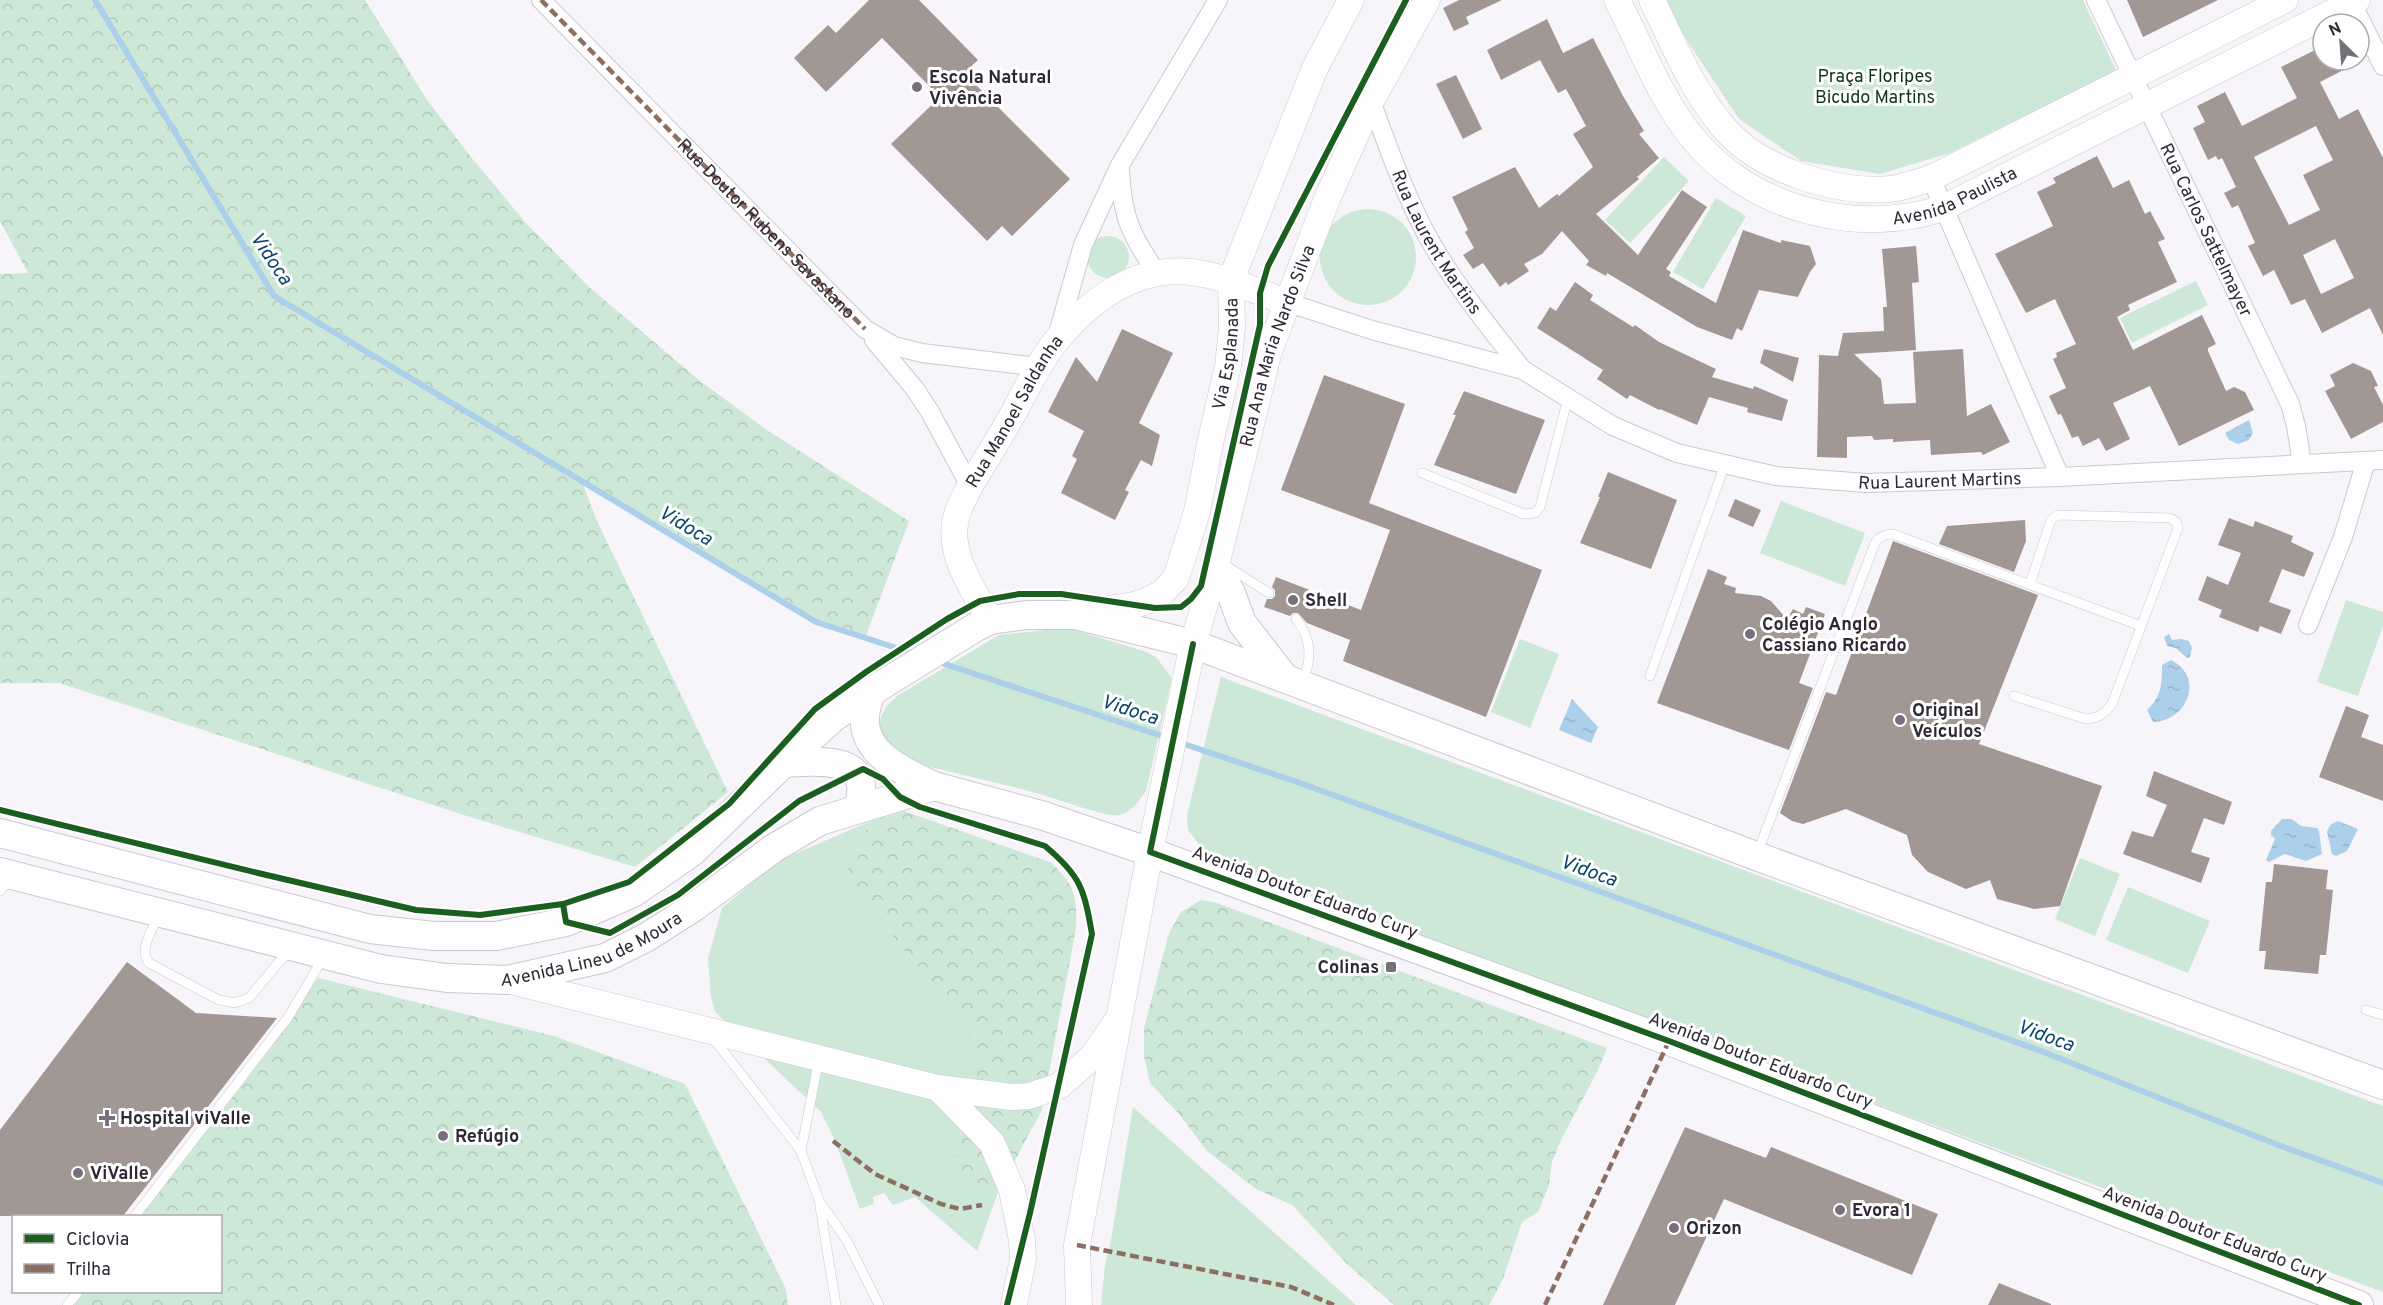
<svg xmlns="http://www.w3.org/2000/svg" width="2383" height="1305" font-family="Overpass,sans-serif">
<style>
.green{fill:#cde8d6}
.forest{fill:url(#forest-crowns)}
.water{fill:url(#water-ripples)}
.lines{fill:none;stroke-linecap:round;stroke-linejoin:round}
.stream{stroke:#accfea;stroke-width:6}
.building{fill:#a19894;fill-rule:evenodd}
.lane-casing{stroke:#ccc8d1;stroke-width:10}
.street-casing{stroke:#ccc8d1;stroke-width:20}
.secondary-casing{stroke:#ccc8d1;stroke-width:27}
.primary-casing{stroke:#ccc8d1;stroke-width:30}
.lane{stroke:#fefefe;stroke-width:9}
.street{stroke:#fefefe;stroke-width:18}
.secondary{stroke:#fefefe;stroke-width:26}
.primary{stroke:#fefefe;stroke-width:28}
.quiet{stroke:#8d6e63;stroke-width:4.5;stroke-dasharray:9 4.5;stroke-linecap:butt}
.cycleway-casing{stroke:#fff;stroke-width:10}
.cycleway{stroke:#1b5e20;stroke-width:6}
.poi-dot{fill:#75707b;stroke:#fff;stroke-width:2}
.labels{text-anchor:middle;stroke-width:6;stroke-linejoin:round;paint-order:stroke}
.park-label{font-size:18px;fill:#0d361e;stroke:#fff}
.poi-label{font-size:18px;font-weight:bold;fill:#2f2936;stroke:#fff;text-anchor:start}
.street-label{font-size:18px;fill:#2f2936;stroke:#fff}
.water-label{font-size:20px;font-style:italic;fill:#08476b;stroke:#fff}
</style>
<defs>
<pattern id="forest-crowns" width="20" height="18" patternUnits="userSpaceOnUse" patternTransform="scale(1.5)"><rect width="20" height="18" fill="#cde8d6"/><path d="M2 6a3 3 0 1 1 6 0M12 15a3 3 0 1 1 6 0" fill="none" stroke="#b0c7b8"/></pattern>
<pattern id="water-ripples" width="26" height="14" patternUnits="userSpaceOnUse" patternTransform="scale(1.5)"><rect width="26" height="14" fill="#accfea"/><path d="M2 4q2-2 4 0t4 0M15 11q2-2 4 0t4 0" fill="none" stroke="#94b2c9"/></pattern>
</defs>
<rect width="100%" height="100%" fill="#f7f5fa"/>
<g class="green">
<path d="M 1665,0 L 2083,0 L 2116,70 L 1950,153 L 1880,174 L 1801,161 L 1739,119 L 1674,21 Z"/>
<path d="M 1664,157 L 1689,181 L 1630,243 L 1605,220 Z"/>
<path d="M 1716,198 L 1746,216 L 1703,289 L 1673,272 Z"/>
<circle cx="1368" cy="257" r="48"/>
<circle cx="1108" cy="257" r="21"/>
<path d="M 2196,281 L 2208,305 L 2132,343 L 2120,318 Z"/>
<path d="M 1781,501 L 1865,533 L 1845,586 L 1760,553 Z"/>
<path d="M 2346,600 L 2383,612 L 2383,626 L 2358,696 L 2317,682 Z"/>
<path d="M 1056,629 L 1074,630 L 1144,651 L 1156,657 L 1172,678 L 1146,791 C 1139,801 1132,812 1119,815 C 1106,818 1053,797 1036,793 C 1006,785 976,778 947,771 C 936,768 922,766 912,761 C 880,745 866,722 897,696 L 999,635 Z"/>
<path d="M 1520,639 L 1559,654 L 1530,728 L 1491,712 Z"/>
<path d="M 1221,677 L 2383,1106 L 2383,1292 L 1208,856 L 1188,830 L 1187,815 Z"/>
<path d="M 871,821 L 843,877 L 976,1036 L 954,1174 L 998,1192 L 977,1251 L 915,1197 L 893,1205 L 884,1193 L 873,1197 L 874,1204 L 860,1209 L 834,1138 L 821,1112 L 715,1012 L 711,997 L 708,959 L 722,908 L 778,861 Z"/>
<path d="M 2080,858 L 2120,874 L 2095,936 L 2055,919 Z"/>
<path d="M 2128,887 L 2210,921 L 2188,973 L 2106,940 Z"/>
<path d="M 1133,1107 L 1356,1305 L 1101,1305 L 1105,1265 L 1110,1246 Z"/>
</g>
<g class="forest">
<path d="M 0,0 L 365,0 L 427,100 L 471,157 L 526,223 L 589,287 L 700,381 L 770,432 L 909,521 L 865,638 L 816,622 L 582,482 L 597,521 L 728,792 L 635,867 L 473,818 L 59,683 L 0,683 L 0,274 L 28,273 L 0,221 Z"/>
<path d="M 904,811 L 1052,863 C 1076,889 1077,894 1076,929 L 1042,1110 L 998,1192 L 954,1174 L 976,1036 L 843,877 L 871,821 Z"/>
<path d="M 1201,900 L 1214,902 L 1607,1048 L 1597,1072 L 1561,1140 L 1552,1162 L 1549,1185 L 1538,1212 L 1522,1222 L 1503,1279 L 1489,1305 L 1394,1305 L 1346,1263 L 1292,1205 L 1256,1189 L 1207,1151 L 1179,1114 L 1150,1083 L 1144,1056 L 1144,1028 L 1169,933 L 1181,912 Z"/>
<path d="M 318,978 L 554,1036 L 685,1084 L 786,1289 L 788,1305 L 74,1305 L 84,1292 L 220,1292 L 220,1216 L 140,1216 Z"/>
</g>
<g class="water">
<path d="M 2249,420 L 2253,433 L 2249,440 L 2238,444 L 2229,440 L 2225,433 Z"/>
<path d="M 2169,634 L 2172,640 L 2181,639 L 2189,641 L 2192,648 L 2190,657 L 2187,658 L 2176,648 L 2167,646 L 2164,637 Z"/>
<path d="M 2171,660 C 2205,677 2188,721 2153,722 L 2147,710 C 2162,696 2162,683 2162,665 Z"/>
<path d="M 1572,699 L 1598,727 L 1591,743 L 1559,730 Z"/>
<path d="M 2282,819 L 2292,819 L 2301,826 L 2317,828 L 2319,831 L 2322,854 L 2306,861 L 2285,854 L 2269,862 L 2266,860 L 2275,839 L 2271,835 L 2271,831 Z"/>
<path d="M 2338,821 L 2358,829 L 2347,851 L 2336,856 L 2332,854 L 2327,832 L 2330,825 Z"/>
</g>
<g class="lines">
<g class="stream">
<path d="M 95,0 L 274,296 L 816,622 L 915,654"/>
<path d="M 936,661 L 1168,738"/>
<path d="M 1178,742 L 1297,782 L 2041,1051 L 2278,1145 L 2383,1183"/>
</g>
</g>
<g class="building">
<path d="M 869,0 L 919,0 L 978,60 L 964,73 L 1070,179 L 1012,236 L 1002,226 L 987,241 L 891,144 L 940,97 L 882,38 L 826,92 L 794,58 L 828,25 L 836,33 Z"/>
<path d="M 1459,0 L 1502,0 L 1466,17 L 1469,24 L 1454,31 L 1443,8 Z"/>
<path d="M 2127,0 L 2218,0 L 2143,37 Z"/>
<path d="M 1547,19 L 1563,53 L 1593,38 L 1623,96 L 1644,131 L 1639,134 L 1659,158 L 1637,177 L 1639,179 L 1596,214 L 1638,255 L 1682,190 L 1707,207 L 1666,269 L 1671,272 L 1669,276 L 1716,303 L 1743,230 L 1781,243 L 1781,240 L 1810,246 L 1816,264 L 1810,272 L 1798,297 L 1759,290 L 1742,331 L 1737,328 L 1732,340 L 1697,327 L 1607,273 L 1606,276 L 1586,265 L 1589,261 L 1562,231 L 1542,254 L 1524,264 L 1529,271 L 1508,285 L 1506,282 L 1500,287 L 1483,263 L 1473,269 L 1463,255 L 1474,248 L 1465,232 L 1468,230 L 1452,197 L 1515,167 L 1539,208 L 1557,194 L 1559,196 L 1593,167 L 1573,134 L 1586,126 L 1566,89 L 1558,93 L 1540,60 L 1501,80 L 1487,50 Z"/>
<path d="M 2323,46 L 2323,60 L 2363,60 L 2320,82 L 2339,119 L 2358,109 L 2383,158 L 2383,335 L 2370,308 L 2322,333 L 2305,299 L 2291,305 L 2274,270 L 2263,276 L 2248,246 L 2255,243 L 2238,205 L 2232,208 L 2224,193 L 2236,187 L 2222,158 L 2218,160 L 2216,156 L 2208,160 L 2193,128 L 2205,122 L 2197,106 L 2225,92 L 2242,126 L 2297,98 L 2281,67 ZM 2316,126 L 2333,160 L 2303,175 L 2320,210 L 2289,225 L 2254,157 ZM 2335,239 L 2354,278 L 2321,294 L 2303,255 Z"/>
<path d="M 1456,75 L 1482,129 L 1463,139 L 1436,84 Z"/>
<path d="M 2097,156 L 2113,188 L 2129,180 L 2145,214 L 2150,211 L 2165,239 L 2158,242 L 2177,282 L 2128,305 L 2130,310 L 2117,317 L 2133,350 L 2202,315 L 2216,344 L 2208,348 L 2208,351 L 2226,391 L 2234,387 L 2245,392 L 2254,410 L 2179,446 L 2150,386 L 2113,403 L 2130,439 L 2106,451 L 2099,438 L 2083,446 L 2078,436 L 2072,438 L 2061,414 L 2058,415 L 2049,396 L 2066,388 L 2053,359 L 2057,357 L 2056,353 L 2076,344 L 2055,299 L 2026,313 L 1995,254 L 2053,226 L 2037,192 L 2056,183 L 2053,178 Z"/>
<path d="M 1916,246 L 1919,282 L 1912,283 L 1916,350 L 1854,354 L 1881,379 L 1884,404 L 1916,403 L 1913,352 L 1963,349 L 1967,416 L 1991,404 L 2010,442 L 1983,455 L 1981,452 L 1931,455 L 1930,440 L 1893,442 L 1893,439 L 1874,440 L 1872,436 L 1847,437 L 1847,458 L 1817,457 L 1819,355 L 1838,356 L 1843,333 L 1884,331 L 1883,307 L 1887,307 L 1882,249 Z"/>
<path d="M 1575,282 L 1593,295 L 1590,300 L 1633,327 L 1635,325 L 1659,342 L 1716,369 L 1712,377 L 1753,389 L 1754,386 L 1788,400 L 1782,421 L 1747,412 L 1748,408 L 1709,397 L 1697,425 L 1660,409 L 1659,410 L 1630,395 L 1627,399 L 1597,379 L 1603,370 L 1537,328 L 1550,307 L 1556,311 Z"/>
<path d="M 1122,329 L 1173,353 L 1139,423 L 1160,435 L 1152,466 L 1141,460 L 1125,490 L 1129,492 L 1115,520 L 1061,493 L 1077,459 L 1072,456 L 1084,431 L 1048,412 L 1076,357 L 1097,382 Z"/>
<path d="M 1764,349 L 1799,358 L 1793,382 L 1760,363 Z"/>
<path d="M 2353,363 L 2371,371 L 2378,386 L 2374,387 L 2383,405 L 2383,422 L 2351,439 L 2325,391 L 2335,386 L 2330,375 Z"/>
<path d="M 1324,375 L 1405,404 L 1369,503 L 1542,570 L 1486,717 L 1343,661 L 1350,640 L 1307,623 L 1298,613 L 1293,613 L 1290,616 L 1264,607 L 1267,599 L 1272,599 L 1275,596 L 1275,590 L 1272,587 L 1276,577 L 1361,610 L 1390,530 L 1281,490 Z"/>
<path d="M 1464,391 L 1545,420 L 1516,494 L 1434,465 L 1456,415 L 1453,415 Z"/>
<path d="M 1608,472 L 1677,500 L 1651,569 L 1580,543 L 1600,497 L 1598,497 Z"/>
<path d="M 1735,499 L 1761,510 L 1753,527 L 1728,516 Z"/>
<path d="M 2229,518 L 2253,527 L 2255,521 L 2293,536 L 2291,542 L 2314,553 L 2304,577 L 2282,569 L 2269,602 L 2291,610 L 2281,634 L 2260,626 L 2258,632 L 2219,617 L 2222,610 L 2198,600 L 2207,576 L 2228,585 L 2241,553 L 2218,545 Z"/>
<path d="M 2025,520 L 2026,541 L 2014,572 L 1939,544 L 1947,526 Z"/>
<path d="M 1893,541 L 2038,595 L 1979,744 L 2102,786 L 2060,906 L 2034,909 L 1997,899 L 1990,880 L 1966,889 L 1928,872 L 1912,855 L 1907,835 L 1846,809 L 1803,824 L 1792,821 L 1780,813 L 1826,692 L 1836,695 Z"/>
<path d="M 1708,569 L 1727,577 L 1724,584 L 1736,588 L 1735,593 L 1761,596 L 1771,601 L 1787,619 L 1793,609 L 1803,614 L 1806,607 L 1825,614 L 1799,683 L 1813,688 L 1789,750 L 1657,703 Z"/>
<path d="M 2346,706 L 2369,715 L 2361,737 L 2383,745 L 2383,801 L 2319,777 Z"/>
<path d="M 2154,771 L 2232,802 L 2224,825 L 2204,818 L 2191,852 L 2210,858 L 2201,883 L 2123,854 L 2132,831 L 2153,837 L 2167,805 L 2146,796 Z"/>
<path d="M 2274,864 L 2328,870 L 2326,889 L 2333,890 L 2326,955 L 2320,955 L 2318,974 L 2264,969 L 2266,951 L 2259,951 L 2266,882 L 2272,882 Z"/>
<path d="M 127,962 L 196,1013 L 277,1018 L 123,1216 L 0,1216 L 0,1130 Z"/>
<path d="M 1685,1127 L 1766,1158 L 1771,1147 L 1938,1214 L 1912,1275 L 1724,1199 L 1675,1305 L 1603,1305 Z"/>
<path d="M 1999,1283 L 2051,1304 L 2051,1305 L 1988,1305 Z"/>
</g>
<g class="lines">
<g class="lane-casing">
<g id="lane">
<path d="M 1422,473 L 1524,514 L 1535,513 L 1540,507 L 1568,398"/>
<path d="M 1225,565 L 1269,593"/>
<path d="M 1296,619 C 1311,637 1313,660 1302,681"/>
<path d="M 1650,676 L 1725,464"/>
<path d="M 2014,696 L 2086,719 C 2099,718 2104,714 2112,704 L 2178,528 L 2176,522 L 2170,518 L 2058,515 L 2051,520 L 2030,584"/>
<path d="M 1757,854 L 1875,543 C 1880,536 1885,534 1893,534 L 2141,626"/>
<path d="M 0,891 L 10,879"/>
<path d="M 159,915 C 153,929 138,949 149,963 L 219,1000 L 235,1003 L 249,998 L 290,949"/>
<path d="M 2366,1010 L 2383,1015"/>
<path d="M 713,1038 L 801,1151 L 819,1200 L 836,1305"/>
<path d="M 801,1151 L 819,1059"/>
<path d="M 823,1206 L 847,1241 L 879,1305"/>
<path d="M 135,1216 L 289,1016 L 323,958"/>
<path d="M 67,1305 L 78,1292"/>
</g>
</g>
<g class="street-casing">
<g id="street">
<path d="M 541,0 L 865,329 L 894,346 L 922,353 L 1039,367"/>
<path id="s1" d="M 2096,0 L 2290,404 L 2296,426 L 2302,464"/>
<path d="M 2352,3 L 2383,66"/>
<path id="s2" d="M 1371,101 C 1387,144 1402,187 1423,228 C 1450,279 1488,326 1523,370"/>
<path d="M 1120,170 C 1122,217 1131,235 1156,272"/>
<path d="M 1931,178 L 2060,477"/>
<path id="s3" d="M 1286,302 L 1372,330 L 1523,370 L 1613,426 L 1677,453 L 1776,476 L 1866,483 L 2060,477 L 2383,460"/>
<path d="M 1057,337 L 1083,245 L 1120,165 L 1218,0"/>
<path d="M 874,340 L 915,389 L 930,412 L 970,486"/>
<path d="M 2308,625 L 2343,537 L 2366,461"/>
</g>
</g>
<g class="secondary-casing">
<g id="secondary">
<path id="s4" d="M 1617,0 C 1640,44 1660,98 1691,136 C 1748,209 1857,237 1943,208 L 2357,0"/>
<path d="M 1652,0 C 1673,43 1692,90 1724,128 C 1760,170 1836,194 1891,189 C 1904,187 1918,182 1931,178 L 2285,0"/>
<path id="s5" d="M 1076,614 L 1134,605 L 1147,601 L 1162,593 L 1176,578 L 1197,512 L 1211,439 L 1228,366 L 1232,328 L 1231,280 L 1315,68 L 1351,0"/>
<path id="s6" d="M 990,620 C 972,587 944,550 958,511 C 961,503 966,494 970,486 C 985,461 1000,437 1014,412 C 1027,388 1039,362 1056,341 C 1090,300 1136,266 1191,272 C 1225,276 1255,291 1286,302"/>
<path d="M 507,980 L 938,1088 L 1012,1097 L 1029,1096 L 1059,1086 L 1092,1057 L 1115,1024"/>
<path d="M 938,1088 L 992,1143 L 1012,1190 L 1022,1240 L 1023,1259 L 1014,1305"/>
<path id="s7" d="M 1079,1305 L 1077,1245 L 1150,852 L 1193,644 L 1216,566 L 1269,351 L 1327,199 L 1371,101 L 1427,0"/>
</g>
</g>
<g class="primary-casing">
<g id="primary">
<path d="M 1216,566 L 1231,593 L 1242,623 L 1284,677"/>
<path d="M 872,691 C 847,747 893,766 934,786"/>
<path d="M 784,763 C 805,762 856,755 861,785 C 862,792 860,802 859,809"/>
<path d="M 0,833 L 370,929 L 434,936 L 496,936 L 566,922 L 633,893 L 692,852 L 795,752 L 834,717 L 885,683 L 976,627 L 990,620 L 1027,615 L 1075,615 L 1193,644 L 1756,856 L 2383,1085"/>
<path id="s8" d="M 0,872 L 381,969 L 447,978 L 507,980 L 605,958 L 647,937 L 694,907 L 774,848 L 820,821 L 934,786 L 1041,815 L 1150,852 L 1669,1041 L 2359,1305"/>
</g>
</g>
<use href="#lane" class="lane"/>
<use href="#street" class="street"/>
<use href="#secondary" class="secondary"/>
<use href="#primary" class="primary"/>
<g class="quiet">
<path id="s9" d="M 541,0 L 865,329"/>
<path d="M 833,1141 L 875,1174 L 941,1204 L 960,1209 L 982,1205"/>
<path d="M 1077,1245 L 1291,1287 L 1334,1305"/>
<path d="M 1545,1305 L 1669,1041"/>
</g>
<g class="cycleway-casing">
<g id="cycleway">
<path d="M 1193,644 L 1150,852 L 1669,1041 L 2359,1305"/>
<path d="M 0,810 L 258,873 L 416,910 L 480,915 L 563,904 L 566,922 L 610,933 L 678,895 L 799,801 L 863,769 L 883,779 L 900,797 L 920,807 L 1045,846 C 1081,876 1084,889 1092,934 L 1030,1213 L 1007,1305"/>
<path d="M 563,904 L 629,882 L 729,804 L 815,709 L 866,672 L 947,619 L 980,601 L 1019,594 L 1061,594 L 1155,608 L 1181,607 L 1191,599 L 1201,586 L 1260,325 L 1260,293 L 1268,266 L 1406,0"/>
</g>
</g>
<use href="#cycleway" class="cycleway"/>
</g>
<g class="poi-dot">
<circle cx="917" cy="87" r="6"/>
<circle cx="1293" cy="600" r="6"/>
<circle cx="1750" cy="634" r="6"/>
<circle cx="1900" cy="720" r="6"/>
<rect x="1385" y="961" width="12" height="12" rx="3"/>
<path d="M104 1109h6v6h6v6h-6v6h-6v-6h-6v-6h6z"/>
<circle cx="443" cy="1136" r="6"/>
<circle cx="78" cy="1173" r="6"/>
<circle cx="1840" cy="1210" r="6"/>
<circle cx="1674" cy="1228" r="6"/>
</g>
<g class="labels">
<g class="park-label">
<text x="1875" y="82">Praça Floripes<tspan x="1875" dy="21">Bicudo Martins</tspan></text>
</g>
<g class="poi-label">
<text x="929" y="83">Escola Natural<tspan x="929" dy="21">Vivência</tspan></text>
<text x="1305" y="606">Shell</text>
<text x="1762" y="630">Colégio Anglo<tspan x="1762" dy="21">Cassiano Ricardo</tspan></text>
<text x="1912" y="716">Original<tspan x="1912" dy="21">Veículos</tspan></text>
<text x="1379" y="973" text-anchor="end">Colinas</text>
<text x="120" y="1124">Hospital viValle</text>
<text x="455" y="1142">Refúgio</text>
<text x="90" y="1179">ViValle</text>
<text x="1852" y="1216">Evora 1</text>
<text x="1686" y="1234">Orizon</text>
</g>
<g class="street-label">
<text dy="6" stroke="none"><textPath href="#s4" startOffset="448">Avenida Paulista</textPath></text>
<text dy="6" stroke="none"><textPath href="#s9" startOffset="321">Rua Doutor Rubens Savastano</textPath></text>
<text dy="6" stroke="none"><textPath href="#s1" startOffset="255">Rua Carlos Sattelmayer</textPath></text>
<text dy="6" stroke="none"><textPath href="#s2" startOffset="156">Rua Laurent Martins</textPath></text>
<text dy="6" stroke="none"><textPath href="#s7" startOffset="982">Rua Ana Maria Nardo Silva</textPath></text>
<text dy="6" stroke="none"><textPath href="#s5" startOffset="340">Via Esplanada</textPath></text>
<text dy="6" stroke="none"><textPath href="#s6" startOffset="232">Rua Manoel Saldanha</textPath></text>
<text dy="6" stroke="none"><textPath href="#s3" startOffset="688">Rua Laurent Martins</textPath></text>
<text transform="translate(1305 892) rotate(20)" y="6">Avenida Doutor Eduardo Cury</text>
<text dy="6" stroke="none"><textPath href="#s8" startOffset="610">Avenida Lineu de Moura</textPath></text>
<text transform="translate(1761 1060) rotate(21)" y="6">Avenida Doutor Eduardo Cury</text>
<text transform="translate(2215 1234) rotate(21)" y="6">Avenida Doutor Eduardo Cury</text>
</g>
<g class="water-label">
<text transform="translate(272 258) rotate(56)" y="7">Vidoca</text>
<text transform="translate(686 525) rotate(31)" y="7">Vidoca</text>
<text transform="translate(1130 709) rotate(18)" y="7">Vidoca</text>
<text transform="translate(1589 870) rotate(20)" y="7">Vidoca</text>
<text transform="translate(2046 1035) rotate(20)" y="7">Vidoca</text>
</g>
</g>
<rect x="12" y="1215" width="210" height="78" fill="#ffffff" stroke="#aca9af" stroke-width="1.5"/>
<rect x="24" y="1234" width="30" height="9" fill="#1b5e20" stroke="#aca9af" stroke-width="1.5"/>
<text x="66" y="1245" font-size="18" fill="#2f2936">Ciclovia</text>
<rect x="24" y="1264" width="30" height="9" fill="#8d6e63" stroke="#aca9af" stroke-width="1.5"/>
<text x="66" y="1275" font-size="18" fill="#2f2936">Trilha</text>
<g transform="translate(2341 42) rotate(335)"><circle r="28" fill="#ffffff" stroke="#aca9af" stroke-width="1.5"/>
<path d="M0-4.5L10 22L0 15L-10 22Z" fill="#75707b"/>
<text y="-9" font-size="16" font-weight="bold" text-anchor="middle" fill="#2f2936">N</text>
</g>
</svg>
